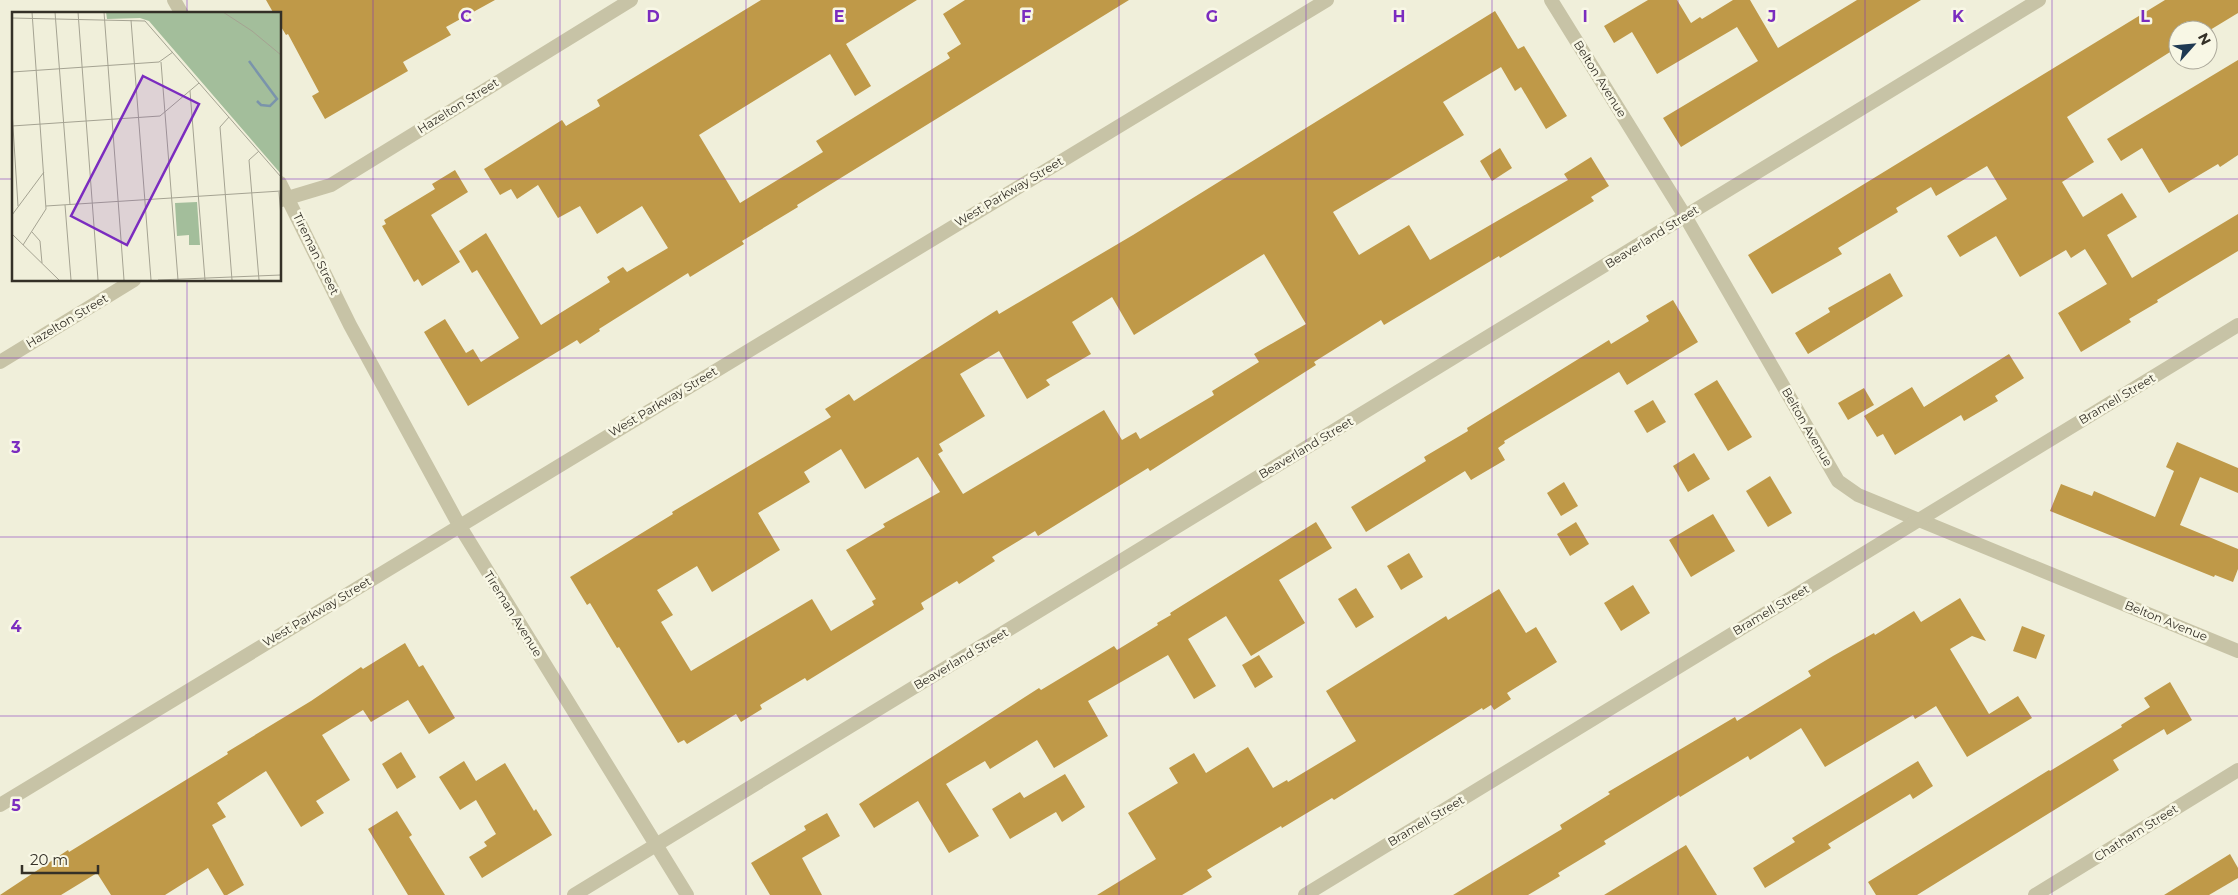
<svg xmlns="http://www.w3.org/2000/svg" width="2238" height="895" font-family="Montserrat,sans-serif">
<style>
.building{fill:#bf9948;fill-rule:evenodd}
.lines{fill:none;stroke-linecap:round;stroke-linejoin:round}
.minor{stroke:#c7c3a6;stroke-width:14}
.grid{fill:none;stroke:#7b2cbf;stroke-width:1;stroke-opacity:0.55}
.labels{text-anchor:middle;stroke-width:5;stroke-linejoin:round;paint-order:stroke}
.street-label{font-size:12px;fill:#343027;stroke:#f8f7e5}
.inset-river{fill:none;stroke:#7a94ab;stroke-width:2.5}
.inset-road{fill:none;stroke:#a5a392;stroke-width:1}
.view{fill:#7b2cbf;fill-opacity:0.15;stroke:#7b2cbf;stroke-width:2.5}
.inset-edge{fill:none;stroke:#343027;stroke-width:2.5}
.grid-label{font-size:16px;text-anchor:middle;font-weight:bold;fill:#7b2cbf;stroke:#f8f7e5;stroke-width:5;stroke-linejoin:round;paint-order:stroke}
</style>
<rect width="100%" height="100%" fill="#f0efda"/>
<g class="building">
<path d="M 266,0 L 495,0 L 446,27 L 451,35 L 403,62 L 408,71 L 325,119 L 312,96 L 319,92 L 288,34 L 286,35 L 280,25 L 280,14 L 274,14 Z"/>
<path d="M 761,0 L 917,0 L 846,44 L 871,86 L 855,96 L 830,54 L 699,135 L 740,203 L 823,152 L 816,141 L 950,58 L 947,53 L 961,44 L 943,14 L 965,0 L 1129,0 L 797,205 L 798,207 L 742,241 L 744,244 L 690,277 L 688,273 L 599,329 L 600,331 L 580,344 L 577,340 L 468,406 L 424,332 L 445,319 L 466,353 L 473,349 L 481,362 L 519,338 L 477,270 L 472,273 L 459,251 L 486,233 L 541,325 L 610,282 L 607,277 L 623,267 L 627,272 L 668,248 L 642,206 L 597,234 L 580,206 L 558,218 L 538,185 L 517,199 L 511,189 L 500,195 L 484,169 L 562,120 L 566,126 L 600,106 L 597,100 Z"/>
<path d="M 1648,0 L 1677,0 L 1691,23 L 1700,17 L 1702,19 L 1733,0 L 1750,0 L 1778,48 L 1857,0 L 1921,0 L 1681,147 L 1663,118 L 1758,61 L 1737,27 L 1657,74 L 1632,32 L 1614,43 L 1604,26 Z"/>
<path d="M 2165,0 L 2238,0 L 2238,13 L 2210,30 L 2178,30 L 2178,47 L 2067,117 L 2094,162 L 2062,182 L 2083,217 L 2122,193 L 2137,217 L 2107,235 L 2132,278 L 2238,214 L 2238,251 L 2157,300 L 2158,302 L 2129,319 L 2131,322 L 2081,352 L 2058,313 L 2107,284 L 2085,249 L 2071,258 L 2066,250 L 2020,277 L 1996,236 L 1960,257 L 1947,236 L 2007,199 L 1987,166 L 1936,196 L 1931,187 L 1896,208 L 1898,212 L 1838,248 L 1842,254 L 1772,294 L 1748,255 Z"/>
<path d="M 1495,11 L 1518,49 L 1524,46 L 1567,116 L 1546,129 L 1521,87 L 1515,91 L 1501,67 L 1443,102 L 1464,135 L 1333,212 L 1359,255 L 1409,225 L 1430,260 L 1568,180 L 1564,174 L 1591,157 L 1609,186 L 1591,197 L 1594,201 L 1500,258 L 1499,256 L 1384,325 L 1381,320 L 1314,362 L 1316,365 L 1150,471 L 1148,468 L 1135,476 L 1038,536 L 1035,531 L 992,557 L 995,561 L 959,584 L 957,581 L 921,603 L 924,609 L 807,681 L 805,678 L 760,705 L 762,709 L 741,722 L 736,714 L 687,744 L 684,740 L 678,743 L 619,647 L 617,648 L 590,603 L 587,605 L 570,577 L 673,514 L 672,512 L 831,417 L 825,409 L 849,394 L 854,401 L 997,310 L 999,314 L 1133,235 ZM 1264,254 L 1306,324 L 1254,354 L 1259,362 L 1212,391 L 1214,395 L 1140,439 L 1136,432 L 1122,440 L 1104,410 L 963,494 L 938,454 L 943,451 L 939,444 L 985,416 L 960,374 L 999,351 L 1027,399 L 1050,385 L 1046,380 L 1091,354 L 1072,322 L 1112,297 L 1134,335 ZM 841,449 L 865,489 L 918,457 L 940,492 L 883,524 L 885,527 L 846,550 L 876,599 L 872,601 L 874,605 L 831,631 L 812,599 L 691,671 L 661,622 L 673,615 L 657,590 L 697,566 L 712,592 L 780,550 L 758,513 L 810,482 L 804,472 Z"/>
<path d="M 2238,60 L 2238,155 L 2220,167 L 2218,164 L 2169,193 L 2142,148 L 2121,161 L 2107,139 Z"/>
<path d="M 1500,148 L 1512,168 L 1492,181 L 1480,161 Z"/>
<path d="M 455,170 L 468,192 L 431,215 L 460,262 L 422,286 L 418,279 L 414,282 L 382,226 L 386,224 L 384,220 L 435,189 L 432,184 Z"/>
<path d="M 1890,273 L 1903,296 L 1808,354 L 1795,333 L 1830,312 L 1828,308 Z"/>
<path d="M 1673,300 L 1698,342 L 1627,385 L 1619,372 L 1504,441 L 1505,443 L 1498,448 L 1505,460 L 1471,480 L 1465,471 L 1366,532 L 1351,507 L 1426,461 L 1424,457 L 1468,431 L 1467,428 L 1609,340 L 1611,344 L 1649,321 L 1646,316 Z"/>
<path d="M 2009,354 L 2024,378 L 1995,396 L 1998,401 L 1964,421 L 1961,415 L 1895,455 L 1883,434 L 1877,437 L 1864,416 L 1912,387 L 1924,407 Z"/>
<path d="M 1717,380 L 1752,437 L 1728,451 L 1694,394 Z"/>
<path d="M 1864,388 L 1874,405 L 1848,420 L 1838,403 Z"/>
<path d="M 1653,400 L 1666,422 L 1647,433 L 1634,411 Z"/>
<path d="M 2177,442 L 2238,468 L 2238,493 L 2200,477 L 2180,525 L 2238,549 L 2238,569 L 2233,582 L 2215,575 L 2214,577 L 2050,511 L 2061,484 L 2092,496 L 2094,491 L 2155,517 L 2174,471 L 2166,467 Z"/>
<path d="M 1694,453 L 1710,479 L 1688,492 L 1673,466 Z"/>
<path d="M 1770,476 L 1792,513 L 1768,527 L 1746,491 Z"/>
<path d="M 1564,482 L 1578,506 L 1561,516 L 1547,493 Z"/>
<path d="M 1713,514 L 1735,551 L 1691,577 L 1669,540 Z"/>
<path d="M 1316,522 L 1332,548 L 1279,580 L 1305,623 L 1251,656 L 1226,616 L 1188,639 L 1216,686 L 1194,699 L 1168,655 L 1088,701 L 1108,736 L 1054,768 L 1037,740 L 990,769 L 985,761 L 946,784 L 979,836 L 949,853 L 918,801 L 874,828 L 859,804 L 1039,688 L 1041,690 L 1114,646 L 1117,650 L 1158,625 L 1157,623 L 1171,615 L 1170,613 Z"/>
<path d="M 1576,522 L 1589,544 L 1570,556 L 1557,534 Z"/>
<path d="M 1409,553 L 1423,577 L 1401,590 L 1387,566 Z"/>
<path d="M 1633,585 L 1650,613 L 1621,631 L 1604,603 Z"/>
<path d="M 1356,588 L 1374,617 L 1356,628 L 1338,599 Z"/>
<path d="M 1499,589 L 1526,633 L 1536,627 L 1557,662 L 1507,693 L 1511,699 L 1494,710 L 1491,705 L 1483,710 L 1482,708 L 1334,800 L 1332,798 L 1282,828 L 1281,826 L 1207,870 L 1212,877 L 1182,895 L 1097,895 L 1156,859 L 1128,813 L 1178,783 L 1169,768 L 1194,753 L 1206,773 L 1248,747 L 1273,788 L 1287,780 L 1288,782 L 1356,741 L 1326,691 L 1446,616 L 1448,620 Z"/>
<path d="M 1960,598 L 1986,641 L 1972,636 L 1950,649 L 1989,714 L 2018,696 L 2032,718 L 1967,757 L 1936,706 L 1915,719 L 1913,715 L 1825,767 L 1801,728 L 1750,760 L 1748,756 L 1680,797 L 1679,795 L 1604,841 L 1606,844 L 1558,873 L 1560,876 L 1528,895 L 1453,895 L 1562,829 L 1560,825 L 1610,794 L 1608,792 L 1735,717 L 1737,721 L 1811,676 L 1808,671 L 1833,656 L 1874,633 L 1875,635 L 1914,611 L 1921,622 Z"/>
<path d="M 2022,626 L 2045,635 L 2036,659 L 2013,651 Z"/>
<path d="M 405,643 L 419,667 L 423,665 L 455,718 L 429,734 L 408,700 L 371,722 L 363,710 L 322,735 L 350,780 L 316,801 L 324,813 L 301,827 L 266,771 L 217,803 L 226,817 L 212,825 L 244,885 L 227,895 L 224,895 L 208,868 L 165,895 L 111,895 L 97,873 L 61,895 L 0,895 L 68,850 L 69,852 L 228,754 L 227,752 L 311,701 L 361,667 L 363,669 Z"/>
<path d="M 1259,655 L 1273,677 L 1255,688 L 1242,665 Z"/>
<path d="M 2170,682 L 2192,720 L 2167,735 L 2164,729 L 2113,760 L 2119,770 L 1917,895 L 1876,895 L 1868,882 L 2049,770 L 2050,771 L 2122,727 L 2121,725 L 2150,707 L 2144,698 Z"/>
<path d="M 401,752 L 416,777 L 397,789 L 382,764 Z"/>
<path d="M 464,761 L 476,781 L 505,763 L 534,811 L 536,809 L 552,835 L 482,878 L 469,857 L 487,846 L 484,842 L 496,834 L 476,800 L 460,810 L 439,777 Z"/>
<path d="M 1918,761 L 1933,786 L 1913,799 L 1910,794 L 1828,844 L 1831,848 L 1765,888 L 1753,868 L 1795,842 L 1792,838 Z"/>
<path d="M 1065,774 L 1085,807 L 1062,822 L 1056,812 L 1010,839 L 992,809 L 1020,792 L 1024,798 Z"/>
<path d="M 397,811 L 412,835 L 409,837 L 445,895 L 408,895 L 368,829 Z"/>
<path d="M 827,813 L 840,836 L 802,858 L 822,895 L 770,895 L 751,863 L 806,830 L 804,826 Z"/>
<path d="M 1686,845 L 1717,895 L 1604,895 Z"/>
<path d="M 2230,854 L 2238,868 L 2238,878 L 2209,895 L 2164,895 Z"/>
</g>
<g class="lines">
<g class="minor">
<path d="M 174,0 L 182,14"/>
<path d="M 1551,0 L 1685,216 L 1838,481 L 1858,495 L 2238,651"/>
<path d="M 280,183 L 350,325 L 459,525 L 687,895"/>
<path d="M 281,200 L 331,185 L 631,0"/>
<path d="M 0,362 L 134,280"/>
<path d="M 0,805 L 1327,0"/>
<path d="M 574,895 L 2039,0"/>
<path d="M 1305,895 L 2238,325"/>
<path d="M 2035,895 L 2238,770"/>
</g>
</g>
<path class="grid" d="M 187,0 L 187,14M 373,0 L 373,895M 560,0 L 560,895M 746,0 L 746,895M 932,0 L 932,895M 1119,0 L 1119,895M 1306,0 L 1306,895M 1492,0 L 1492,895M 1678,0 L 1678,895M 1865,0 L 1865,895M 2052,0 L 2052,895M 0,179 L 14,179M 280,179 L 2238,179M 187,280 L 187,895M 0,358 L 2238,358M 0,537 L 2238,537M 0,716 L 2238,716"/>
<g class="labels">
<g class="street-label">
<text transform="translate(1600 79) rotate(58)" y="4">Belton Avenue</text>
<text transform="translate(458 106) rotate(-32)" y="4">Hazelton Street</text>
<text transform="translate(1009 192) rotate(-31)" y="4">West Parkway Street</text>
<text transform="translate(1652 237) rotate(-32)" y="4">Beaverland Street</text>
<text transform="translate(316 254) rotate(64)" y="4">Tireman Street</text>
<text transform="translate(67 321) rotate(-31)" y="4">Hazelton Street</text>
<text transform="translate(2117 399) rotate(-31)" y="4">Bramell Street</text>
<text transform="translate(663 402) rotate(-31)" y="4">West Parkway Street</text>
<text transform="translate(1807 427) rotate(60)" y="4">Belton Avenue</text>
<text transform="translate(1306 448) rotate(-31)" y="4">Beaverland Street</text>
<text transform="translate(1771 610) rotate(-31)" y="4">Bramell Street</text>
<text transform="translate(317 612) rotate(-31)" y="4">West Parkway Street</text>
<text transform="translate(513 614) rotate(58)" y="4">Tireman Avenue</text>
<text transform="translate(2166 621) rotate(22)" y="4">Belton Avenue</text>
<text transform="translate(961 659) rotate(-31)" y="4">Beaverland Street</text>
<text transform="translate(1426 821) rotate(-31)" y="4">Bramell Street</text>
<text transform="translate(2136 833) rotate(-32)" y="4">Chatham Street</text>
</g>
</g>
<g transform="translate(12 12)">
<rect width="269" height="269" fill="#f0efda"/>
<path d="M 94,0 L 269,0 L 269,162 L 137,9 L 128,6 L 95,7 ZM 185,190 L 188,233 L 177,233 L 177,223 L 165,224 L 163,191 Z" fill="#a3be9b"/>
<path class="inset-river" d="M 237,49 L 265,87 L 258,94 L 249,93 L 245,89"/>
<path class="inset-road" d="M 43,0 L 58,193M 66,0 L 86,268M 92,0 L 112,268M 211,0 L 240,19 L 269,43M 0,6 L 133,9 L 269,165M 119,8 L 139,268M 149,50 L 166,268M 0,60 L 147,50 L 161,40M 178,79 L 193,268M 0,99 L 6,194M 217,105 L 208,115 L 220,268M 0,114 L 148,104 L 187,71M 247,139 L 237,148 L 247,268M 267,180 L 269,205M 53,193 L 59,268M 34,194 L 269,179M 0,203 L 32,160M 20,220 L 28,229 L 30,251M 0,222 L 47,268M 11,233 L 34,197 L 20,0M 146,268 L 269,263"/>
<path class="view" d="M 131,64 L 187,92 L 115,233 L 59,204 Z"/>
<rect width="269" height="269" class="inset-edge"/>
</g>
<g class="grid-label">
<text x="466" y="22">C</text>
<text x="653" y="22">D</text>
<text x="839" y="22">E</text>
<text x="1026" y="22">F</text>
<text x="1212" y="22">G</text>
<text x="1399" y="22">H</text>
<text x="1585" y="22">I</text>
<text x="1772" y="22">J</text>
<text x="1958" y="22">K</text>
<text x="2145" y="22">L</text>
<text x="16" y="453">3</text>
<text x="16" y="632">4</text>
<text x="16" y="811">5</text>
</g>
<g transform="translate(2193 45) rotate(63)"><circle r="24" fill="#f8f7e5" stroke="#aaa799"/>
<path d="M0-4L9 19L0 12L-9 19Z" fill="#1f3952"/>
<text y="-8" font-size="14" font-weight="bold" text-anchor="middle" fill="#343027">N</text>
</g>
<path d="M22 865v8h76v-8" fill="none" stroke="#343027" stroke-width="2.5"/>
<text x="30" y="865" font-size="15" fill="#343027" stroke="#f8f7e5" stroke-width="4" paint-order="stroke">20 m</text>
</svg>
